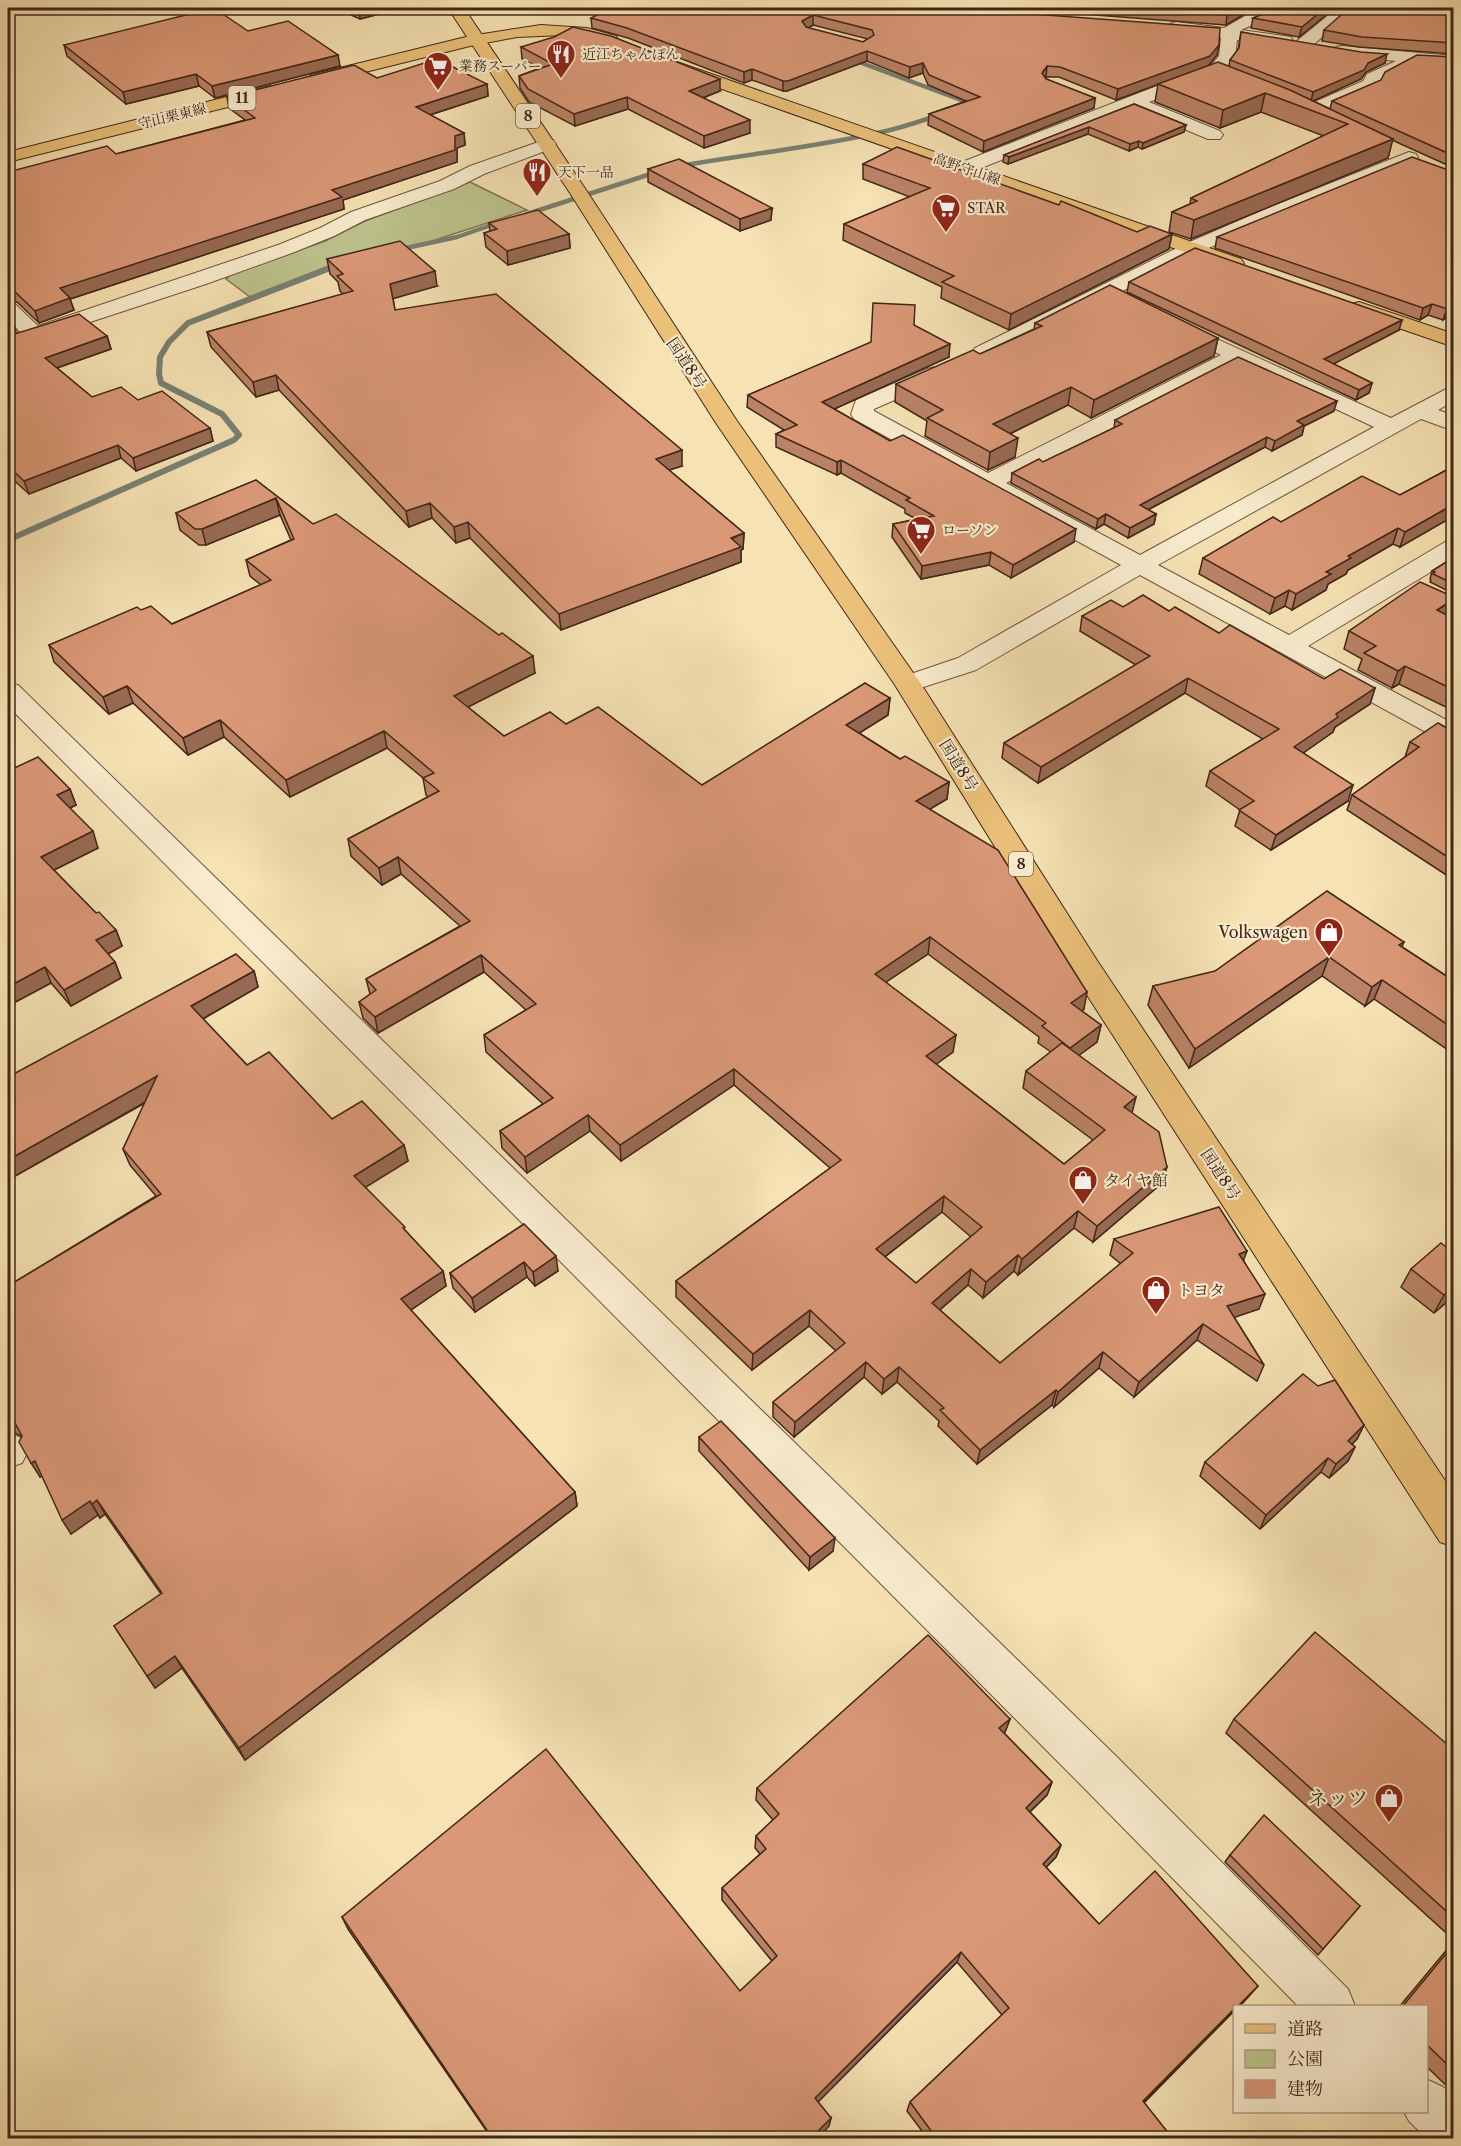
<svg xmlns="http://www.w3.org/2000/svg" width="1461" height="2146" font-family="'Libre Caslon Text','Noto Serif JP',serif">
<style>
.green{fill:#bdc38c;stroke:#807452;stroke-width:1.5}
.lines{fill:none;stroke-linecap:round;stroke-linejoin:round}
.stream-far1{stroke:#798174;stroke-width:4.5}
.stream{stroke:#798174;stroke-width:6}
.minor-casing{stroke:#6f553f;stroke-width:2}
.major-casing{stroke:#422618;stroke-width:2}
.highway-casing{stroke:#422618;stroke-width:2}
.minor{fill:#f9ecce;fill-rule:evenodd}
.major{fill:#ebc17a;fill-rule:evenodd}
.highway{fill:#ebc17a;fill-rule:evenodd}
.wall{fill:#bb8366;stroke:#422618;stroke-width:1.5;fill-rule:evenodd}
.shaded-wall{fill:#996a53;stroke:#422618;stroke-width:1.5}
.building{fill:#da9877;stroke:#422618;stroke-width:1.5;fill-rule:evenodd}
.labels{text-anchor:middle;stroke-width:4.5;stroke-linejoin:round;paint-order:stroke}
.far-poi-label{font-size:14px;fill:#422618;stroke:#f9ecce;text-anchor:start}
.far-street-label{font-size:14px;fill:#422618;stroke:#f9ecce}
.shield{fill:#f9ecce;stroke:#79614f;stroke-width:1.5}
.shield-label{font-size:15px;font-weight:bold;fill:#422618}
.street-label{font-size:16px;fill:#422618;stroke:#f9ecce}
.poi-label{font-size:16px;fill:#422618;stroke:#f9ecce;text-anchor:start}
.near-poi-label{font-size:20px;fill:#422618;stroke:#f9ecce;text-anchor:end}
</style>
<rect width="100%" height="100%" fill="#f6e2b3"/>
<filter id="stains"><feTurbulence type="fractalNoise" baseFrequency=".00333" numOctaves="4"/><feColorMatrix values="0 0 0 0 .2 0 0 0 0 .09 0 0 0 0 .02 0 0 0 .5 -.17"/></filter>
<radialGradient id="worn" r=".72"><stop offset=".6" stop-color="#630" stop-opacity="0"/><stop offset="1" stop-color="#630" stop-opacity=".3"/></radialGradient>
<path class="green" d="M 470,182 L 527,210 L 426,243 L 349,258 L 250,297 L 226,279 L 230,275 L 325,241 L 365,221 Z"/>
<g class="lines">
<g class="stream-far1">
<path d="M 851,59 L 961,100 L 964,103 L 957,108"/>
<path d="M 679,166 C 748,154 818,147 886,131 C 904,127 921,121 939,115"/>
<path d="M 527,214 L 660,171"/>
<path d="M 397,250 L 457,237 L 500,222"/>
</g>
<path class="stream" d="M 8,540 L 234,440 L 239,435 L 222,414 L 161,383 L 159,374 L 160,357 L 169,342 L 188,323 L 338,265"/>
<g class="minor-casing">
<g id="minor">
<path d="M 1259,8 L 1276,8 L 1264,20 L 1241,30 L 1291,37 L 1293,41 L 1291,45 L 1285,46 L 1237,40 L 1235,57 L 1221,76 L 1149,102 L 1220,131 L 1223,135 L 1220,139 L 1208,139 L 1133,108 L 971,172 L 957,172 L 955,168 L 957,164 L 1167,82 L 1209,68 L 1219,56 L 1221,38 L 1170,30 L 1168,27 L 1170,24 L 1176,22 L 1224,28 Z"/>
<path d="M 1337,8 L 1354,8 L 1310,48 L 1298,48 L 1296,44 L 1298,40 Z"/>
<path d="M 1342,46 L 1454,56 L 1454,66 L 1415,63 L 1381,81 L 1377,88 L 1315,115 L 1303,115 L 1300,111 L 1303,107 L 1363,81 L 1367,74 L 1396,61 L 1336,55 L 1334,51 L 1336,47 Z"/>
<path d="M 547,139 L 553,140 L 556,144 L 553,148 L 484,174 L 454,189 L 365,220 L 334,236 L 292,253 L 206,284 L 8,349 L 8,336 L 20,332 L 8,319 L 8,302 L 15,304 L 38,326 L 278,245 L 320,228 L 351,212 L 440,181 L 470,166 Z"/>
<path d="M 1409,152 L 1416,154 L 1418,158 L 1416,162 L 1199,252 L 991,358 L 983,359 L 975,358 L 972,353 L 975,348 L 1185,244 L 1268,208 Z"/>
<path d="M 1177,321 L 1391,418 L 1454,385 L 1454,401 L 1438,410 L 1454,416 L 1454,431 L 1421,419 L 1158,565 L 1289,635 L 1445,542 L 1454,540 L 1454,558 L 1308,646 L 1454,724 L 1454,745 L 1444,742 L 1140,575 L 976,670 L 908,692 L 899,690 L 895,684 L 899,678 L 958,658 L 1121,565 L 854,419 L 851,414 L 856,400 L 927,369 L 935,367 L 943,369 L 946,374 L 943,379 L 874,409 L 874,411 L 988,473 L 1221,355 L 1170,331 L 1166,327 L 1170,323 ZM 1238,363 L 1374,427 L 1140,555 L 1006,483 Z"/>
<path d="M 8,683 L 18,685 L 1118,1758 L 1348,1989 L 1355,2006 L 1298,2006 L 1086,1790 L 8,706 Z"/>
<path d="M 8,1433 L 22,1438 L 28,1451 L 22,1463 L 8,1468 Z"/>
<path d="M 1426,2079 L 1443,2087 L 1454,2096 L 1454,2138 L 1426,2138 L 1409,2121 L 1404,2112 L 1426,2112 Z"/>
</g>
</g>
<g class="major-casing">
<g id="major">
<path d="M 541,25 L 587,28 L 616,36 L 618,40 L 610,45 L 564,35 L 517,37 L 470,46 L 317,84 L 311,83 L 308,79 L 311,75 L 470,36 Z"/>
<path d="M 677,62 L 1241,259 L 1244,263 L 1241,267 L 1227,267 L 671,71 L 669,67 L 671,63 Z"/>
<path d="M 270,86 L 276,87 L 279,91 L 276,95 L 8,162 L 8,152 Z"/>
<path d="M 1359,302 L 1454,334 L 1454,347 L 1352,312 L 1349,308 L 1352,304 Z"/>
</g>
</g>
<g class="highway-casing">
<path id="highway" d="M 448,8 L 464,8 L 588,193 L 737,421 L 921,684 L 1098,962 L 1454,1494 L 1454,1547 L 1440,1542 L 1076,978 L 895,685 L 716,423 L 570,193 Z"/>
</g>
<use href="#minor" class="minor"/>
<use href="#major" class="major"/>
<use href="#highway" class="highway"/>
</g>
<g class="wall">
<path d="M 335,8 L 402,8 L 360,19 Z"/>
<path d="M 951,8 L 1219,45 L 1217,55 L 1208,66 L 1229,66 L 1230,60 L 1238,50 L 1241,32 L 1385,63 L 1366,72 L 1361,79 L 1313,101 L 1330,109 L 1332,101 L 1454,57 L 1454,168 L 1392,140 L 1388,158 L 1191,239 L 1169,232 L 1172,212 L 1190,204 L 1191,198 L 1324,136 L 1261,112 L 1220,128 L 1155,102 L 1158,84 L 1116,100 L 1059,77 L 1046,77 L 1046,79 L 1095,98 L 1094,108 L 983,152 L 928,125 L 929,114 L 966,101 L 928,85 L 923,73 L 909,78 L 867,61 L 787,91 L 783,91 L 752,80 L 744,83 L 628,38 L 592,28 L 591,18 ZM 813,25 L 868,39 L 863,42 L 808,28 Z"/>
<path d="M 1003,8 L 1255,8 L 1226,25 Z"/>
<path d="M 1335,8 L 1299,37 L 1251,28 L 1253,18 L 1268,12 Z"/>
<path d="M 1454,8 L 1454,54 L 1359,47 L 1322,41 L 1324,30 Z"/>
<path d="M 248,31 L 340,66 L 215,98 L 199,86 L 126,104 L 67,56 L 64,45 Z"/>
<path d="M 521,47 L 720,91 L 703,98 L 750,133 L 704,148 L 628,109 L 575,126 L 529,102 L 520,88 L 519,76 L 540,68 L 522,59 Z"/>
<path d="M 377,78 L 487,84 L 488,96 L 430,115 L 464,133 L 465,145 L 457,148 L 457,162 L 343,200 L 344,209 L 70,299 L 74,310 L 39,323 L 17,302 L 8,300 L 8,172 L 116,154 L 245,120 L 229,108 L 227,97 Z"/>
<path d="M 1134,104 L 1186,125 L 1184,132 L 1142,149 L 1138,147 L 1129,151 L 1088,134 L 1008,164 L 1003,162 L 1004,155 Z"/>
<path d="M 863,164 L 1137,232 L 1169,249 L 1009,330 L 941,298 L 942,287 L 843,240 L 844,224 L 910,197 L 863,179 Z"/>
<path d="M 648,169 L 772,208 L 771,220 L 740,231 L 648,182 Z"/>
<path d="M 1454,172 L 1454,312 L 1443,320 L 1428,315 L 1420,320 L 1215,248 L 1217,237 Z"/>
<path d="M 489,223 L 569,234 L 570,248 L 508,265 L 486,247 L 484,233 L 490,231 Z"/>
<path d="M 327,259 L 437,286 L 393,298 L 395,310 L 682,466 L 669,470 L 744,533 L 743,549 L 741,550 L 741,562 L 561,630 L 470,538 L 456,543 L 432,518 L 409,527 L 279,390 L 256,397 L 211,347 L 207,332 L 343,294 L 340,291 L 338,282 L 330,274 Z"/>
<path d="M 1129,282 L 1399,330 L 1333,364 L 1372,383 L 1369,393 L 1356,400 L 1127,292 Z"/>
<path d="M 1035,323 L 1218,338 L 1214,356 L 1091,418 L 1068,405 L 1010,434 L 1015,457 L 988,470 L 925,436 L 927,421 L 895,402 L 896,384 L 980,354 L 1034,329 Z"/>
<path d="M 914,325 L 949,357 L 834,409 L 890,441 L 1074,542 L 1011,578 L 989,565 L 921,579 L 892,537 L 893,524 L 916,519 L 905,513 L 905,509 L 841,473 L 837,475 L 776,447 L 776,434 L 784,430 L 747,407 L 748,395 Z"/>
<path d="M 8,336 L 107,336 L 111,349 L 57,368 L 92,397 L 138,400 L 210,428 L 213,441 L 136,471 L 121,458 L 29,494 L 8,475 Z"/>
<path d="M 1334,411 L 1304,426 L 1302,435 L 1272,451 L 1265,447 L 1148,510 L 1156,514 L 1154,524 L 1128,538 L 1104,524 L 1096,529 L 1011,483 L 1012,473 L 1043,462 L 1114,428 L 1115,420 Z"/>
<path d="M 1454,466 L 1400,547 L 1393,544 L 1348,570 L 1346,574 L 1328,584 L 1326,590 L 1292,610 L 1285,606 L 1270,614 L 1199,574 L 1203,558 L 1281,522 L 1400,495 Z"/>
<path d="M 256,480 L 313,524 L 535,673 L 468,707 L 504,736 L 566,724 L 702,785 L 890,698 L 888,715 L 859,733 L 900,759 L 949,782 L 947,799 L 930,809 L 1084,1009 L 1082,1011 L 1101,1025 L 1097,1042 L 1079,1055 L 1132,1113 L 1162,1183 L 1093,1242 L 1074,1228 L 1018,1275 L 1014,1271 L 983,1298 L 968,1285 L 940,1310 L 1000,1363 L 1121,1264 L 1110,1255 L 1114,1239 L 1244,1261 L 1259,1309 L 1234,1317 L 1264,1365 L 1257,1381 L 1197,1340 L 1134,1397 L 1099,1368 L 1054,1407 L 1052,1405 L 977,1464 L 938,1426 L 939,1421 L 897,1382 L 882,1394 L 864,1377 L 794,1437 L 773,1417 L 773,1402 L 836,1351 L 809,1326 L 752,1370 L 676,1297 L 676,1281 L 830,1168 L 734,1085 L 621,1161 L 590,1131 L 527,1173 L 502,1148 L 500,1131 L 543,1104 L 486,1052 L 484,1035 L 526,1010 L 484,972 L 378,1033 L 363,1018 L 359,1002 L 370,994 L 366,979 L 460,926 L 401,874 L 382,885 L 351,856 L 348,839 L 428,797 L 426,795 L 423,778 L 387,748 L 290,797 L 224,737 L 188,755 L 133,703 L 109,714 L 54,662 L 49,645 L 141,610 L 172,624 L 261,585 L 250,576 L 246,560 L 291,540 L 280,515 L 206,545 L 199,545 L 180,530 L 176,513 ZM 928,954 L 1039,1037 L 1038,1043 L 1051,1052 L 1026,1071 L 1023,1088 L 1093,1140 L 1064,1164 L 936,1064 L 953,1052 L 886,982 ZM 942,1212 L 971,1237 L 916,1283 L 885,1257 Z"/>
<path d="M 1454,557 L 1454,594 L 1430,582 L 1431,580 L 1430,579 L 1432,571 Z"/>
<path d="M 1123,607 L 1169,611 L 1324,679 L 1375,688 L 1370,704 L 1335,727 L 1333,732 L 1303,753 L 1348,801 L 1271,850 L 1235,826 L 1240,810 L 1206,786 L 1210,771 L 1263,739 L 1185,693 L 1038,783 L 1002,758 L 1004,743 L 1136,665 L 1080,631 L 1082,616 Z"/>
<path d="M 1450,615 L 1448,616 L 1454,619 L 1454,711 L 1399,684 L 1392,688 L 1358,670 L 1362,659 L 1344,649 L 1349,631 Z"/>
<path d="M 1454,732 L 1454,880 L 1347,810 L 1352,795 L 1405,757 L 1410,742 Z"/>
<path d="M 8,771 L 70,789 L 76,805 L 70,808 L 98,848 L 54,870 L 96,913 L 116,930 L 122,946 L 108,954 L 115,962 L 121,978 L 71,1006 L 51,983 L 8,1006 Z"/>
<path d="M 1404,942 L 1402,947 L 1454,981 L 1454,1050 L 1451,1052 L 1374,999 L 1365,1006 L 1322,976 L 1189,1068 L 1148,1005 L 1153,986 Z"/>
<path d="M 254,971 L 258,987 L 203,1019 L 247,1065 L 332,1119 L 404,1145 L 408,1161 L 365,1187 L 443,1271 L 446,1286 L 411,1310 L 575,1492 L 577,1506 L 245,1760 L 182,1668 L 155,1688 L 114,1626 L 161,1594 L 105,1514 L 100,1518 L 98,1515 L 71,1534 L 42,1476 L 40,1477 L 21,1436 L 15,1433 L 8,1420 L 8,1403 L 12,1401 L 8,1395 L 8,1286 L 156,1196 L 130,1165 L 123,1149 L 145,1103 L 8,1180 Z"/>
<path d="M 1454,1194 L 1454,1213 L 1447,1208 Z"/>
<path d="M 524,1224 L 558,1271 L 535,1286 L 527,1277 L 475,1312 L 453,1288 L 450,1273 Z"/>
<path d="M 1454,1246 L 1454,1296 L 1434,1313 L 1401,1287 L 1411,1269 L 1450,1250 Z"/>
<path d="M 1364,1425 L 1357,1439 L 1352,1444 L 1355,1447 L 1348,1461 L 1329,1478 L 1321,1472 L 1260,1529 L 1200,1476 L 1205,1462 Z"/>
<path d="M 699,1437 L 833,1551 L 809,1570 L 699,1451 Z"/>
<path d="M 1010,1719 L 1005,1732 L 1004,1733 L 1052,1782 L 1047,1795 L 1030,1812 L 1061,1845 L 1056,1857 L 1046,1867 L 1099,1924 L 1258,1986 L 1239,2007 L 1234,2007 L 1234,2011 L 1144,2103 L 1173,2139 L 928,2139 L 907,2111 L 910,2102 L 1002,2015 L 957,1962 L 818,2102 L 831,2118 L 829,2126 L 820,2136 L 822,2139 L 492,2139 L 348,1929 L 342,1917 L 740,1991 L 772,1961 L 722,1900 L 722,1888 L 760,1854 L 755,1848 L 756,1836 L 773,1820 L 756,1800 L 757,1788 Z"/>
<path d="M 1234,1719 L 1454,1750 L 1454,1940 L 1226,1733 Z"/>
<path d="M 1230,1855 L 1360,1906 L 1318,1955 L 1225,1862 Z"/>
<path d="M 1454,1941 L 1454,2093 L 1426,2066 L 1426,2007 L 1399,2007 Z"/>
</g>
<g class="shaded-wall">
<path d="M 359,8 L 402,8 L 360,19 Z"/>
<path d="M 1240,8 L 1255,8 L 1226,25 L 1227,15 Z"/>
<path d="M 1325,8 L 1335,8 L 1299,37 L 1302,27 Z"/>
<path d="M 813,15 L 813,25 L 802,32 L 802,21 Z"/>
<path d="M 1219,45 L 1217,55 L 1208,66 L 1116,100 L 1118,89 Z"/>
<path d="M 867,51 L 867,61 L 787,91 L 783,91 L 783,81 Z"/>
<path d="M 1387,54 L 1385,63 L 1366,72 L 1361,79 L 1311,102 L 1313,92 L 1368,63 Z"/>
<path d="M 338,55 L 340,66 L 215,98 L 212,86 Z"/>
<path d="M 923,63 L 923,73 L 909,78 L 910,67 Z"/>
<path d="M 1047,66 L 1046,77 L 1041,83 L 1042,73 Z"/>
<path d="M 752,69 L 752,80 L 744,83 L 744,72 Z"/>
<path d="M 196,74 L 199,86 L 126,104 L 123,92 Z"/>
<path d="M 720,79 L 720,91 L 689,103 L 689,91 Z"/>
<path d="M 487,84 L 488,96 L 417,119 L 416,107 Z"/>
<path d="M 1265,93 L 1261,112 L 1220,128 L 1223,110 Z"/>
<path d="M 627,97 L 628,109 L 575,126 L 574,114 Z"/>
<path d="M 1095,98 L 1094,108 L 983,152 L 984,141 Z"/>
<path d="M 750,120 L 750,133 L 704,148 L 704,136 Z"/>
<path d="M 1186,125 L 1184,132 L 1142,149 L 1143,143 Z"/>
<path d="M 1089,127 L 1088,134 L 1008,164 L 1009,157 Z"/>
<path d="M 464,133 L 465,145 L 457,148 L 457,162 L 343,200 L 344,209 L 70,299 L 74,310 L 39,323 L 35,311 L 60,288 L 332,190 L 455,136 Z"/>
<path d="M 1393,139 L 1388,158 L 1191,239 L 1194,220 Z"/>
<path d="M 1139,141 L 1138,147 L 1129,151 L 1130,144 Z"/>
<path d="M 772,208 L 771,220 L 740,231 L 740,219 Z"/>
<path d="M 569,234 L 570,248 L 508,265 L 507,251 Z"/>
<path d="M 1172,234 L 1169,249 L 1009,330 L 1011,314 Z"/>
<path d="M 435,271 L 437,286 L 392,299 L 390,284 Z"/>
<path d="M 1454,303 L 1454,312 L 1443,320 L 1447,309 Z"/>
<path d="M 1432,304 L 1428,315 L 1420,320 L 1423,308 Z"/>
<path d="M 12,318 L 16,331 L 8,334 L 8,320 Z"/>
<path d="M 1402,320 L 1399,330 L 1322,370 L 1324,359 Z"/>
<path d="M 107,336 L 111,349 L 48,371 L 45,358 Z"/>
<path d="M 1218,338 L 1214,356 L 1091,418 L 1094,400 Z"/>
<path d="M 950,344 L 949,357 L 821,415 L 822,402 Z"/>
<path d="M 276,375 L 279,390 L 256,397 L 253,382 Z"/>
<path d="M 1372,383 L 1369,393 L 1356,400 L 1359,390 Z"/>
<path d="M 1071,387 L 1068,405 L 991,443 L 993,424 Z"/>
<path d="M 1337,401 L 1334,411 L 1304,426 L 1302,435 L 1272,451 L 1275,441 L 1297,421 Z"/>
<path d="M 210,428 L 213,441 L 136,471 L 133,458 Z"/>
<path d="M 1267,437 L 1265,447 L 1138,515 L 1140,505 Z"/>
<path d="M 1018,438 L 1015,457 L 988,470 L 990,452 Z"/>
<path d="M 118,445 L 121,458 L 29,494 L 24,481 Z"/>
<path d="M 682,450 L 682,466 L 657,474 L 656,459 Z"/>
<path d="M 841,460 L 841,473 L 837,475 L 837,462 Z"/>
<path d="M 276,498 L 280,515 L 206,545 L 202,529 Z"/>
<path d="M 430,503 L 432,518 L 409,527 L 406,511 Z"/>
<path d="M 1454,504 L 1454,516 L 1400,547 L 1405,532 Z"/>
<path d="M 1106,514 L 1104,524 L 1096,529 L 1098,519 Z"/>
<path d="M 1156,514 L 1154,524 L 1128,538 L 1130,528 Z"/>
<path d="M 468,522 L 470,538 L 456,543 L 454,527 Z"/>
<path d="M 1398,528 L 1393,544 L 1348,570 L 1346,574 L 1328,584 L 1326,590 L 1292,610 L 1296,594 L 1348,556 Z"/>
<path d="M 1076,529 L 1074,542 L 1011,578 L 1013,565 Z"/>
<path d="M 744,533 L 743,549 L 741,550 L 741,562 L 561,630 L 559,614 Z"/>
<path d="M 991,552 L 989,565 L 921,579 L 922,566 Z"/>
<path d="M 1289,590 L 1285,606 L 1270,614 L 1275,598 Z"/>
<path d="M 1454,599 L 1454,604 L 1450,615 L 1431,628 L 1437,610 Z"/>
<path d="M 533,656 L 535,673 L 456,713 L 454,696 Z"/>
<path d="M 1405,666 L 1399,684 L 1392,688 L 1398,671 Z"/>
<path d="M 1188,678 L 1185,693 L 1038,783 L 1041,767 Z"/>
<path d="M 127,686 L 133,703 L 109,714 L 103,697 Z"/>
<path d="M 1375,688 L 1370,704 L 1335,727 L 1333,732 L 1289,763 L 1294,747 L 1336,714 Z"/>
<path d="M 890,698 L 888,715 L 845,742 L 846,725 Z"/>
<path d="M 220,720 L 224,737 L 188,755 L 183,738 Z"/>
<path d="M 384,731 L 387,748 L 290,797 L 286,780 Z"/>
<path d="M 949,782 L 947,799 L 915,818 L 916,801 Z"/>
<path d="M 1353,785 L 1348,801 L 1271,850 L 1276,835 Z"/>
<path d="M 70,789 L 76,805 L 63,811 L 57,795 Z"/>
<path d="M 93,831 L 98,848 L 48,873 L 41,857 Z"/>
<path d="M 398,857 L 401,874 L 382,885 L 379,868 Z"/>
<path d="M 116,930 L 122,946 L 102,957 L 96,940 Z"/>
<path d="M 930,937 L 928,954 L 874,990 L 875,974 Z"/>
<path d="M 481,955 L 484,972 L 378,1033 L 375,1017 Z"/>
<path d="M 1329,957 L 1322,976 L 1189,1068 L 1195,1049 Z"/>
<path d="M 115,962 L 121,978 L 71,1006 L 64,990 Z"/>
<path d="M 45,967 L 51,983 L 8,1006 L 8,987 Z"/>
<path d="M 254,971 L 258,987 L 197,1022 L 191,1006 Z"/>
<path d="M 1382,980 L 1374,999 L 1365,1006 L 1372,987 Z"/>
<path d="M 1087,992 L 1084,1009 L 1068,1020 L 1071,1003 Z"/>
<path d="M 1101,1025 L 1097,1042 L 1067,1064 L 1070,1048 Z"/>
<path d="M 956,1035 L 953,1052 L 924,1073 L 926,1056 Z"/>
<path d="M 734,1069 L 734,1085 L 621,1161 L 620,1145 Z"/>
<path d="M 157,1076 L 163,1092 L 8,1180 L 8,1160 Z"/>
<path d="M 1136,1097 L 1132,1113 L 1124,1107 Z"/>
<path d="M 588,1115 L 590,1131 L 527,1173 L 525,1157 Z"/>
<path d="M 404,1145 L 408,1161 L 358,1192 L 354,1176 Z"/>
<path d="M 1167,1167 L 1162,1183 L 1093,1242 L 1097,1226 Z"/>
<path d="M 944,1196 L 942,1212 L 874,1265 L 876,1249 Z"/>
<path d="M 1078,1211 L 1074,1228 L 1018,1275 L 1022,1259 Z"/>
<path d="M 1247,1251 L 1241,1267 L 1239,1254 Z"/>
<path d="M 1018,1255 L 1014,1271 L 983,1298 L 986,1282 Z"/>
<path d="M 556,1256 L 558,1271 L 535,1286 L 533,1272 Z"/>
<path d="M 524,1262 L 527,1277 L 475,1312 L 472,1298 Z"/>
<path d="M 971,1269 L 968,1285 L 929,1319 L 932,1303 Z"/>
<path d="M 443,1271 L 446,1286 L 405,1314 L 401,1299 Z"/>
<path d="M 1454,1287 L 1454,1296 L 1434,1313 L 1444,1295 Z"/>
<path d="M 1265,1294 L 1259,1309 L 1221,1322 L 1227,1306 Z"/>
<path d="M 810,1310 L 809,1326 L 752,1370 L 753,1354 Z"/>
<path d="M 1203,1324 L 1197,1340 L 1134,1397 L 1139,1382 Z"/>
<path d="M 1103,1352 L 1099,1368 L 1054,1407 L 1058,1392 Z"/>
<path d="M 866,1362 L 864,1377 L 794,1437 L 795,1422 Z"/>
<path d="M 899,1367 L 897,1382 L 882,1394 L 884,1379 Z"/>
<path d="M 1056,1390 L 1052,1405 L 977,1464 L 980,1450 Z"/>
<path d="M 1364,1425 L 1357,1439 L 1341,1455 L 1348,1441 Z"/>
<path d="M 1355,1447 L 1348,1461 L 1329,1478 L 1336,1464 Z"/>
<path d="M 1328,1458 L 1321,1472 L 1260,1529 L 1266,1515 Z"/>
<path d="M 35,1461 L 43,1475 L 40,1477 L 31,1463 Z"/>
<path d="M 575,1492 L 577,1506 L 245,1760 L 239,1748 Z"/>
<path d="M 97,1500 L 105,1514 L 100,1518 L 92,1504 Z"/>
<path d="M 90,1501 L 98,1515 L 71,1534 L 62,1520 Z"/>
<path d="M 835,1538 L 833,1551 L 809,1570 L 810,1557 Z"/>
<path d="M 175,1656 L 182,1668 L 155,1688 L 147,1676 Z"/>
<path d="M 1010,1719 L 1005,1732 L 996,1741 L 999,1728 Z"/>
<path d="M 1052,1782 L 1047,1795 L 1021,1820 L 1026,1808 Z"/>
<path d="M 1061,1845 L 1056,1857 L 1038,1876 L 1043,1864 Z"/>
<path d="M 961,1952 L 957,1962 L 813,2107 L 815,2098 Z"/>
<path d="M 1258,1986 L 1239,2007 L 1237,2007 Z"/>
<path d="M 1234,2009 L 1234,2011 L 1136,2110 L 1143,2101 Z"/>
<path d="M 831,2118 L 829,2126 L 817,2139 L 817,2132 Z"/>
</g>
<g class="building">
<path d="M 214,8 L 248,31 L 288,21 L 338,55 L 212,86 L 196,74 L 123,92 L 64,45 Z"/>
<path d="M 610,8 L 951,8 L 1220,28 L 1219,45 L 1210,56 L 1118,89 L 1060,67 L 1047,66 L 1042,73 L 1046,79 L 1095,98 L 984,141 L 929,114 L 980,97 L 929,75 L 923,63 L 910,67 L 867,51 L 788,81 L 783,81 L 752,69 L 744,72 L 627,28 L 591,18 ZM 813,15 L 872,30 L 874,35 L 863,42 L 806,27 L 802,21 Z"/>
<path d="M 1133,8 L 1240,8 L 1227,15 Z"/>
<path d="M 1272,8 L 1325,8 L 1302,27 L 1253,18 L 1268,12 Z"/>
<path d="M 1349,8 L 1454,8 L 1454,43 L 1362,37 L 1324,30 Z"/>
<path d="M 573,27 L 611,36 L 720,79 L 689,91 L 750,120 L 704,136 L 627,97 L 574,114 L 528,89 L 519,76 L 553,64 L 521,47 L 554,37 Z"/>
<path d="M 1241,32 L 1361,52 L 1387,54 L 1368,63 L 1364,70 L 1313,92 L 1230,60 L 1239,48 Z"/>
<path d="M 1417,55 L 1454,57 L 1454,156 L 1332,101 L 1381,80 L 1385,72 Z"/>
<path d="M 437,59 L 487,84 L 416,107 L 464,133 L 455,136 L 455,150 L 332,190 L 342,197 L 60,288 L 70,298 L 35,311 L 13,290 L 8,289 L 8,172 L 107,146 L 116,154 L 255,118 L 227,97 L 354,65 L 377,78 Z"/>
<path d="M 1218,62 L 1290,90 L 1393,139 L 1194,220 L 1172,212 L 1197,201 L 1191,198 L 1348,124 L 1265,93 L 1223,110 L 1158,84 Z"/>
<path d="M 1134,104 L 1186,125 L 1143,143 L 1139,141 L 1130,144 L 1089,127 L 1009,157 L 1004,155 Z"/>
<path d="M 897,147 L 1059,205 L 1061,201 L 1137,232 L 1150,226 L 1172,234 L 1011,314 L 942,282 L 954,276 L 844,224 L 930,188 L 863,164 Z"/>
<path d="M 1412,157 L 1454,172 L 1454,194 L 1448,196 L 1454,198 L 1454,303 L 1447,309 L 1432,304 L 1423,308 L 1217,237 Z"/>
<path d="M 679,159 L 772,208 L 740,219 L 648,169 Z"/>
<path d="M 538,210 L 569,234 L 507,251 L 484,233 L 497,229 L 489,223 Z"/>
<path d="M 400,241 L 435,271 L 390,284 L 395,310 L 496,294 L 682,450 L 656,459 L 744,533 L 731,538 L 741,547 L 559,614 L 468,522 L 454,527 L 430,503 L 406,511 L 276,375 L 253,382 L 207,332 L 353,291 L 337,276 L 343,274 L 327,259 Z"/>
<path d="M 1195,248 L 1402,320 L 1324,359 L 1372,383 L 1359,390 L 1129,282 Z"/>
<path d="M 1110,285 L 1218,338 L 1094,400 L 1071,387 L 993,424 L 1018,438 L 990,452 L 927,418 L 943,410 L 896,384 L 973,350 L 980,354 L 1042,326 L 1035,323 Z"/>
<path d="M 873,303 L 915,305 L 914,325 L 950,344 L 822,402 L 890,441 L 903,435 L 1076,529 L 1013,565 L 991,552 L 922,566 L 893,524 L 934,516 L 906,500 L 910,498 L 841,460 L 837,462 L 776,434 L 797,425 L 748,395 L 871,342 Z"/>
<path d="M 8,313 L 12,318 L 8,320 Z"/>
<path d="M 79,314 L 107,336 L 45,358 L 92,397 L 121,387 L 138,400 L 162,391 L 210,428 L 133,458 L 118,445 L 24,481 L 8,466 L 8,336 Z"/>
<path d="M 1238,357 L 1337,401 L 1297,421 L 1304,425 L 1275,441 L 1267,437 L 1140,505 L 1156,514 L 1130,528 L 1106,514 L 1098,519 L 1012,473 L 1039,459 L 1043,462 L 1122,424 L 1115,420 Z"/>
<path d="M 1454,466 L 1454,504 L 1405,532 L 1398,528 L 1348,556 L 1351,558 L 1326,572 L 1331,574 L 1296,594 L 1289,590 L 1275,598 L 1203,558 L 1273,517 L 1281,522 L 1362,476 L 1400,495 Z"/>
<path d="M 256,480 L 313,524 L 336,514 L 499,635 L 502,633 L 533,656 L 454,696 L 504,736 L 550,712 L 566,724 L 598,707 L 702,785 L 865,683 L 890,698 L 846,725 L 900,759 L 905,756 L 949,782 L 916,801 L 998,850 L 1087,992 L 1071,1003 L 1101,1025 L 1070,1048 L 1042,1026 L 1046,1023 L 930,937 L 875,974 L 956,1035 L 926,1056 L 1064,1164 L 1105,1130 L 1026,1071 L 1062,1043 L 1136,1097 L 1124,1107 L 1159,1132 L 1167,1167 L 1097,1226 L 1078,1211 L 1022,1259 L 1018,1255 L 986,1282 L 971,1269 L 932,1303 L 1000,1363 L 1133,1253 L 1114,1239 L 1219,1207 L 1247,1251 L 1239,1254 L 1265,1294 L 1227,1306 L 1264,1365 L 1203,1324 L 1139,1382 L 1103,1352 L 1058,1392 L 1056,1390 L 980,1450 L 940,1410 L 944,1408 L 899,1367 L 884,1379 L 866,1362 L 795,1422 L 773,1402 L 845,1343 L 810,1310 L 753,1354 L 676,1281 L 841,1160 L 734,1069 L 620,1145 L 588,1115 L 525,1157 L 500,1131 L 553,1098 L 484,1035 L 536,1004 L 481,955 L 375,1017 L 359,1002 L 376,990 L 366,979 L 470,921 L 398,857 L 379,868 L 348,839 L 439,791 L 423,778 L 434,773 L 384,731 L 286,780 L 220,720 L 183,738 L 127,686 L 103,697 L 49,645 L 137,607 L 141,610 L 151,606 L 172,624 L 271,580 L 246,560 L 294,539 L 276,498 L 202,529 L 195,529 L 176,513 ZM 944,1196 L 982,1227 L 916,1283 L 876,1249 Z"/>
<path d="M 1454,557 L 1454,584 L 1433,574 L 1435,572 L 1432,571 Z"/>
<path d="M 1420,582 L 1454,597 L 1454,599 L 1437,610 L 1454,619 L 1454,690 L 1405,666 L 1398,671 L 1364,653 L 1376,646 L 1349,631 Z"/>
<path d="M 1143,595 L 1169,611 L 1175,607 L 1219,633 L 1230,625 L 1324,679 L 1340,669 L 1375,688 L 1336,714 L 1338,717 L 1294,747 L 1353,785 L 1276,835 L 1239,810 L 1254,801 L 1210,771 L 1279,729 L 1188,678 L 1041,767 L 1004,743 L 1150,656 L 1082,616 L 1111,600 L 1123,607 Z"/>
<path d="M 1438,723 L 1454,732 L 1454,861 L 1352,795 L 1419,747 L 1410,742 Z"/>
<path d="M 38,757 L 70,789 L 57,795 L 93,831 L 41,857 L 96,913 L 99,912 L 116,930 L 96,940 L 115,962 L 64,990 L 45,967 L 8,987 L 8,771 Z"/>
<path d="M 1327,891 L 1404,942 L 1399,945 L 1454,981 L 1454,1029 L 1382,980 L 1372,987 L 1329,957 L 1195,1049 L 1153,986 L 1215,971 Z"/>
<path d="M 236,954 L 254,971 L 191,1006 L 247,1065 L 269,1052 L 332,1119 L 362,1101 L 404,1145 L 354,1176 L 405,1227 L 403,1228 L 443,1271 L 401,1299 L 575,1492 L 239,1748 L 175,1656 L 147,1676 L 114,1626 L 162,1593 L 97,1500 L 92,1504 L 90,1501 L 62,1520 L 35,1461 L 31,1463 L 19,1442 L 22,1436 L 15,1423 L 8,1419 L 8,1403 L 13,1400 L 8,1393 L 8,1286 L 161,1194 L 123,1149 L 157,1076 L 8,1160 L 8,1077 Z"/>
<path d="M 524,1224 L 556,1256 L 533,1272 L 524,1262 L 472,1298 L 450,1273 Z"/>
<path d="M 1441,1243 L 1450,1250 L 1454,1246 L 1454,1287 L 1444,1295 L 1411,1269 Z"/>
<path d="M 1303,1374 L 1318,1386 L 1335,1380 L 1364,1425 L 1348,1441 L 1355,1447 L 1336,1464 L 1328,1458 L 1266,1515 L 1205,1462 Z"/>
<path d="M 721,1421 L 835,1538 L 810,1557 L 699,1437 Z"/>
<path d="M 1315,1632 L 1454,1750 L 1454,1918 L 1234,1719 Z"/>
<path d="M 928,1635 L 1010,1719 L 999,1728 L 1052,1782 L 1026,1808 L 1061,1845 L 1043,1864 L 1099,1924 L 1155,1871 L 1258,1986 L 1237,2007 L 1234,2007 L 1234,2009 L 1143,2101 L 1173,2139 L 937,2139 L 910,2102 L 1009,2008 L 961,1952 L 815,2098 L 831,2118 L 817,2132 L 822,2139 L 493,2139 L 342,1917 L 546,1749 L 740,1991 L 777,1956 L 722,1888 L 766,1849 L 756,1836 L 779,1814 L 757,1788 Z"/>
<path d="M 1264,1815 L 1360,1906 L 1323,1949 L 1230,1855 Z"/>
<path d="M 1454,1944 L 1454,2071 L 1426,2044 L 1426,2007 L 1402,2007 Z"/>
</g>
<defs>
<g id="restaurant-pin" transform="scale(1.5)"><path d="M0 17L-7.5 6A9.5 9.5 0 1 1 7.5 6Z" fill="#8f2418" stroke="#f9ecce"/><path d="M-5-6h1v4h1v-4h1v4h1v-4h1v5L-1.5 .5V6h-2V.5L-5-1ZM5-6V6H3V1.5H1.5Q1.5-4 5-6Z" fill="#fff"/></g>
<g id="supermarket-pin" transform="scale(1.5)"><path d="M0 17L-7.5 6A9.5 9.5 0 1 1 7.5 6Z" fill="#8f2418" stroke="#f9ecce"/><path d="M-6-5.5h2.5l.6 2H6L4.5 2H-2.5L-4.4-4H-6ZM-1.5 3.2a1.3 1.3 0 1 0 .1 0ZM3 3.2a1.3 1.3 0 1 0 .1 0Z" fill="#fff"/></g>
<g id="shop-pin" transform="scale(1.5)"><path d="M0 17L-7.5 6A9.5 9.5 0 1 1 7.5 6Z" fill="#8f2418" stroke="#f9ecce"/><path d="M-5-2.5h2.3a2.7 3.5 0 0 1 5.4 0H5L5.5 6h-11ZM-1.5-2.5h3a1.5 2.3 0 0 0-3 0Z" fill="#fff"/></g>
</defs>
<g fill-rule="evenodd">
<use href="#restaurant-pin" x="561" y="54"/>
<use href="#supermarket-pin" x="438" y="66"/>
<use href="#restaurant-pin" x="537" y="172"/>
<use href="#supermarket-pin" x="946" y="208"/>
<use href="#supermarket-pin" x="921" y="530"/>
<use href="#shop-pin" x="1329" y="932"/>
<use href="#shop-pin" x="1083" y="1180"/>
<use href="#shop-pin" x="1156" y="1290"/>
<use href="#shop-pin" x="1389" y="1798"/>
</g>
<g class="labels">
<g class="far-poi-label">
<text x="582" y="59">近江ちゃんぽん</text>
<text x="459" y="71">業務スーパー</text>
<text x="558" y="177">天下一品</text>
<text x="967" y="213">STAR</text>
<text x="942" y="535">ローソン</text>
</g>
<g class="far-street-label">
<text transform="translate(172 116) rotate(-14)" y="5">守山栗東線</text>
<text transform="translate(967 169) rotate(19)" y="5">高野守山線</text>
</g>
<g class="shield">
<rect x="228.5" y="86" width="27" height="24" rx="4.5"/>
<rect x="516" y="104" width="24" height="24" rx="4.5"/>
<rect x="1009" y="852" width="24" height="24" rx="4.5"/>
</g>
<g class="shield-label">
<text x="242" y="103">11</text>
<text x="528" y="121">8</text>
<text x="1021" y="869">8</text>
</g>
<g class="street-label">
<text transform="translate(687 363) rotate(56)" y="6">国道8号</text>
<text transform="translate(959 765) rotate(58)" y="6">国道8号</text>
<text transform="translate(1221 1174) rotate(57)" y="6">国道8号</text>
</g>
<g class="poi-label">
<text x="1308" y="938" text-anchor="end">Volkswagen</text>
<text x="1104" y="1186">タイヤ館</text>
<text x="1177" y="1296">トヨタ</text>
</g>
<g class="near-poi-label">
<text x="1368" y="1805">ネッツ</text>
</g>
</g>
<rect width="1461" height="2146" fill="none" stroke="#f6e2b3" stroke-width="30"/>
<rect x="9" y="9" width="1443" height="2128" fill="none" stroke="#422618" stroke-width="3"/>
<rect x="15" y="15" width="1431" height="2116" fill="none" stroke="#422618" stroke-width="1.5"/>
<rect x="1233" y="2005" width="195" height="108" fill="#f9ecce" stroke="#b09d85" stroke-width="1.5"/>
<rect x="1245" y="2024" width="30" height="9" fill="#ebc17a" stroke="#b09d85" stroke-width="1.5"/>
<text x="1287" y="2035" font-size="18" fill="#422618">道路</text>
<rect x="1245" y="2050" width="30" height="18" fill="#bdc38c" stroke="#b09d85" stroke-width="1.5"/>
<text x="1287" y="2065" font-size="18" fill="#422618">公園</text>
<rect x="1245" y="2080" width="30" height="18" fill="#da9877" stroke="#b09d85" stroke-width="1.5"/>
<text x="1287" y="2095" font-size="18" fill="#422618">建物</text>
<rect width="100%" height="100%" filter="url(#stains)"/>
<rect width="100%" height="100%" fill="url(#worn)"/>
</svg>
